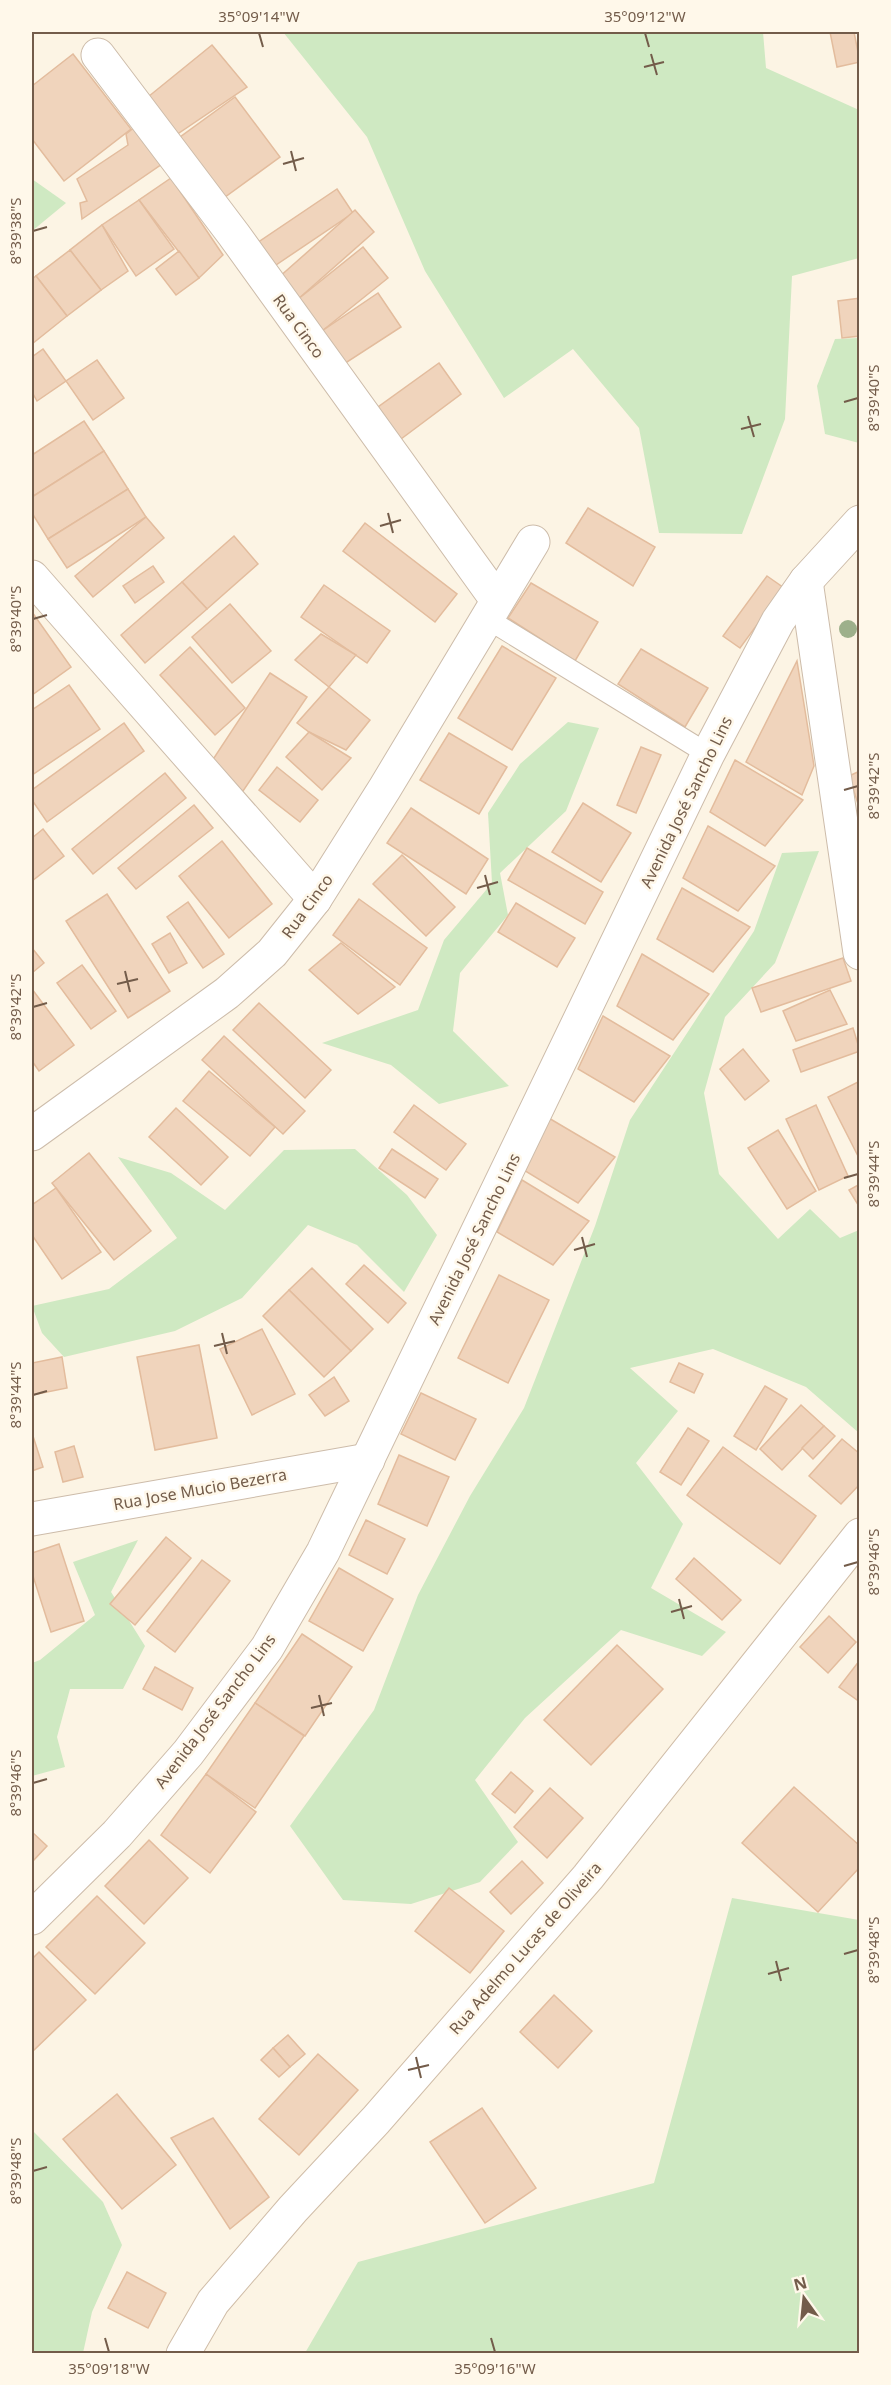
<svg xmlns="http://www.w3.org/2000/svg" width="891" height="2385" font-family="'Noto Sans',sans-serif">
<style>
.green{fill:#cfe9c2}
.building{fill:#f0d4bc;stroke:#e3bc9d;stroke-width:1.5}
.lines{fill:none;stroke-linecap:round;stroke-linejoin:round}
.lane-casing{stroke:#cdbcaa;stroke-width:22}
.street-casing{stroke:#cdbcaa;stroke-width:35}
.secondary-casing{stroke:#d0bda8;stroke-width:35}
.lane{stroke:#fff;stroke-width:20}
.street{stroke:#fff;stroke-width:33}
.secondary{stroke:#fff;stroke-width:33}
.tree{fill:#9db08b}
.ticks{fill:none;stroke:#735c4a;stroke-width:2}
.labels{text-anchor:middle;stroke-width:5;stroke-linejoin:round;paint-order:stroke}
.street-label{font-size:16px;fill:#735c4a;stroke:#fff8ea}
.neatline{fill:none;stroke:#735c4a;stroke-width:2}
.ticks-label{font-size:15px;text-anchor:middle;fill:#735c4a}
</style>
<rect width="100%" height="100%" fill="#fcf4e4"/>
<g class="green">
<path d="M 283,32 L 763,32 L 766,68 L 859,110 L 859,258 L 792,276 L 785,419 L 742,534 L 659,533 L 639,428 L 573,349 L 504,398 L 425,271 L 367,137 Z"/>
<path d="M 32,179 L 66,203 L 32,231 Z"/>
<path d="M 859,338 L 860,338 L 859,443 L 825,434 L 817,386 L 835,339 Z"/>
<path d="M 568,722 L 599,728 L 566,811 L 500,873 L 508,915 L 460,973 L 453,1031 L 509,1086 L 439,1104 L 391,1065 L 322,1043 L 418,1010 L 444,940 L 492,883 L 488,813 L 520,764 Z"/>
<path d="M 819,851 L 775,963 L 725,1017 L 704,1093 L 719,1174 L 778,1239 L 810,1209 L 840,1238 L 859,1230 L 860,1364 L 857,1367 L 860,1369 L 859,1433 L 806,1387 L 713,1349 L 630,1368 L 678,1411 L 636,1463 L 683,1524 L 651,1588 L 726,1632 L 702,1656 L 621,1630 L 525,1718 L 475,1780 L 518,1842 L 480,1882 L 411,1904 L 343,1900 L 290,1826 L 374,1710 L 418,1595 L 470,1496 L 524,1408 L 595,1226 L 630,1120 L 754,931 L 782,853 Z"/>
<path d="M 355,1149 L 407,1195 L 437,1235 L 404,1292 L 357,1245 L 308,1225 L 242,1298 L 175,1331 L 64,1357 L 42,1333 L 32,1306 L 109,1289 L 177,1238 L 118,1157 L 171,1173 L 225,1210 L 284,1150 Z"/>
<path d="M 138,1540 L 111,1592 L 145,1646 L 123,1689 L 70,1689 L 57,1737 L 65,1767 L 32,1776 L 32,1663 L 40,1660 L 95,1615 L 73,1562 Z"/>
<path d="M 732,1898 L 859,1920 L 859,2353 L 305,2353 L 358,2262 L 654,2183 Z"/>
<path d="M 32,2130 L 103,2202 L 122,2245 L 92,2312 L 83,2353 L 32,2353 Z"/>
</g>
<g class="building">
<path d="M 830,32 L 854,32 L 860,62 L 837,67 Z"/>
<path d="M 212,45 L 247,87 L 173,137 L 143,101 Z"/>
<path d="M 73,54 L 131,129 L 64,181 L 32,139 L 32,86 Z"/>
<path d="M 235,97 L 280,157 L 221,200 L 176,140 Z"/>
<path d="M 135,127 L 162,164 L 82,219 L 80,203 L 87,201 L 77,179 L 128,145 L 126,134 Z"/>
<path d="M 171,178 L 223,255 L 199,278 L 139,200 Z"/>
<path d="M 337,189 L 353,213 L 273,267 L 257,243 Z"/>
<path d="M 139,200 L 174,249 L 136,276 L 102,225 Z"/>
<path d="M 355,210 L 374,232 L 297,300 L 278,278 Z"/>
<path d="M 102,225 L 128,271 L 101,290 L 70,250 Z"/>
<path d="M 363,247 L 388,278 L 322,331 L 297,300 Z"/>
<path d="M 70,250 L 101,290 L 67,316 L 36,276 Z"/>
<path d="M 179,251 L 199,278 L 176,295 L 156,269 Z"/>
<path d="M 36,276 L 67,316 L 32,344 L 32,279 Z"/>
<path d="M 378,293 L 401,327 L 344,364 L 322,331 Z"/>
<path d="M 860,298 L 860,336 L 842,338 L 838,301 Z"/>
<path d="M 43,349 L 66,381 L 37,401 L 32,392 L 32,357 Z"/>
<path d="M 97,360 L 124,398 L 93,420 L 66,381 Z"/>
<path d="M 439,363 L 461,394 L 401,439 L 378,407 Z"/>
<path d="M 84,421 L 104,451 L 32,497 L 32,455 Z"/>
<path d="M 104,451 L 128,489 L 48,539 L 32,513 L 32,497 Z"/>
<path d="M 128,489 L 146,517 L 67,568 L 48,539 Z"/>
<path d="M 588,508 L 655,547 L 633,586 L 566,543 Z"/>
<path d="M 146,517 L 164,538 L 93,597 L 75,576 Z"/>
<path d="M 365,523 L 457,594 L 435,622 L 343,551 Z"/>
<path d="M 234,536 L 258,564 L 207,609 L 182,582 Z"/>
<path d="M 153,566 L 164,582 L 135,603 L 123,586 Z"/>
<path d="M 767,576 L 784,588 L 740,648 L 723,636 Z"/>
<path d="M 182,582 L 207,609 L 145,663 L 121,635 Z"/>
<path d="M 531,583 L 598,622 L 575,661 L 508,618 Z"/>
<path d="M 324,585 L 390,631 L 367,663 L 301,617 Z"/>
<path d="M 230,604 L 271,651 L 232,683 L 192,637 Z"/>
<path d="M 32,612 L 71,667 L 32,695 Z"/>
<path d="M 321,634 L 356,655 L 329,687 L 295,660 Z"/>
<path d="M 502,646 L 556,678 L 512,750 L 458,718 Z"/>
<path d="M 190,647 L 245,708 L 215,735 L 160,675 Z"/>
<path d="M 641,649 L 708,688 L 685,727 L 618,684 Z"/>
<path d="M 797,661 L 814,766 L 802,795 L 746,762 Z"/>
<path d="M 270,673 L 307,697 L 243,791 L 208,767 Z"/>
<path d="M 69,685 L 100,729 L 32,775 L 32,710 Z"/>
<path d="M 329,687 L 370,720 L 346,750 L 309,732 L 297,723 Z"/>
<path d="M 124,723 L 144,751 L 47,822 L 32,800 L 32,790 Z"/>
<path d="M 309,732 L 351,758 L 322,790 L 286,757 Z"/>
<path d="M 449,733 L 507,767 L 479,814 L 420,780 Z"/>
<path d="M 641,747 L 661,755 L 636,813 L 617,805 Z"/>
<path d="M 735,760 L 803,800 L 765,846 L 710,812 Z"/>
<path d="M 277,767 L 318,800 L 300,822 L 259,790 Z"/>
<path d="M 860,771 L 860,810 L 849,776 Z"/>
<path d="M 165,773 L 186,798 L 93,874 L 72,849 Z"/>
<path d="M 583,803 L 631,833 L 601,882 L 552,852 Z"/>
<path d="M 194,805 L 213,828 L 136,889 L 118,868 Z"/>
<path d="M 411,808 L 488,859 L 466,894 L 387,843 Z"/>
<path d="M 708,826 L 775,866 L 738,911 L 683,878 Z"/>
<path d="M 43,829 L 64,856 L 32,881 L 32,838 Z"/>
<path d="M 222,841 L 272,904 L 229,938 L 179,876 Z"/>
<path d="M 527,848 L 603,892 L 585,924 L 508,880 Z"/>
<path d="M 402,855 L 455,907 L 426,936 L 373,884 Z"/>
<path d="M 682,888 L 750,927 L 713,972 L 657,939 Z"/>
<path d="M 107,894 L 170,991 L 128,1018 L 66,921 Z"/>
<path d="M 359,899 L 427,948 L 400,985 L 333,935 Z"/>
<path d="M 188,902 L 224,954 L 203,968 L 167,917 Z"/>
<path d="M 516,903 L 575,938 L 557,967 L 498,932 Z"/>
<path d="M 170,933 L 187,963 L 169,973 L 152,944 Z"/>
<path d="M 341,943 L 395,987 L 358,1014 L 309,970 Z"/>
<path d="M 32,948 L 44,963 L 32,973 Z"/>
<path d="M 642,954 L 709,994 L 673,1040 L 617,1006 Z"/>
<path d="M 843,958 L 851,981 L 761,1012 L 752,988 Z"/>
<path d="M 82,965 L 116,1011 L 91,1029 L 57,983 Z"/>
<path d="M 32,989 L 74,1045 L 39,1071 L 32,1061 Z"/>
<path d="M 830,990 L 847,1024 L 796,1041 L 783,1011 Z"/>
<path d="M 259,1003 L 331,1070 L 305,1098 L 233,1030 Z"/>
<path d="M 603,1016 L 670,1056 L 634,1102 L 578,1069 Z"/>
<path d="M 853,1028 L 860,1051 L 801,1072 L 793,1050 Z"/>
<path d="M 224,1036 L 305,1111 L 283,1134 L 202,1060 Z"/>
<path d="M 743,1049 L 769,1081 L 745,1100 L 720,1069 Z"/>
<path d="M 209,1071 L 275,1127 L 250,1156 L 183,1101 Z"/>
<path d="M 860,1081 L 860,1160 L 828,1097 Z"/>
<path d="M 414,1105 L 466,1144 L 446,1170 L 394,1132 Z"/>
<path d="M 816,1105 L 848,1176 L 819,1190 L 786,1119 Z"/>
<path d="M 176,1108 L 228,1157 L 201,1185 L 149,1137 Z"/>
<path d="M 547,1117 L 615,1157 L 578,1203 L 522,1169 Z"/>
<path d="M 778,1130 L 816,1191 L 787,1209 L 748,1148 Z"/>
<path d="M 392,1149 L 438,1179 L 425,1198 L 379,1168 Z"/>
<path d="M 89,1153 L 151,1231 L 114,1260 L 52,1183 Z"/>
<path d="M 522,1180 L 589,1221 L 553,1265 L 497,1232 Z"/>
<path d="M 860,1184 L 860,1208 L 849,1190 Z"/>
<path d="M 56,1188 L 101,1252 L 62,1279 L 32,1235 L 32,1205 Z"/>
<path d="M 364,1265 L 406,1303 L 388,1323 L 346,1284 Z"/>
<path d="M 312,1268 L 373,1329 L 351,1351 L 289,1290 Z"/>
<path d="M 499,1275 L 549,1300 L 508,1383 L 458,1358 Z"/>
<path d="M 289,1290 L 351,1351 L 324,1377 L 263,1316 Z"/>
<path d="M 262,1329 L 295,1394 L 252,1415 L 220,1349 Z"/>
<path d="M 199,1345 L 217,1438 L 155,1450 L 137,1357 Z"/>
<path d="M 62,1357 L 67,1388 L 32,1395 L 32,1363 Z"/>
<path d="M 679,1363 L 703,1374 L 694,1393 L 670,1382 Z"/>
<path d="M 334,1377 L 349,1401 L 325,1416 L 309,1395 Z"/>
<path d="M 765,1386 L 787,1399 L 756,1450 L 734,1436 Z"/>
<path d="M 421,1393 L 476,1419 L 455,1460 L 401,1434 Z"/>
<path d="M 801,1405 L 824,1426 L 782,1470 L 760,1449 Z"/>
<path d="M 824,1426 L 835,1436 L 813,1459 L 802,1448 Z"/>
<path d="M 688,1428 L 709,1441 L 681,1485 L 660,1472 Z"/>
<path d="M 32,1433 L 43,1467 L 32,1471 Z"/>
<path d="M 842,1439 L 860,1454 L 860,1484 L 841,1504 L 809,1476 Z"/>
<path d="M 74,1446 L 83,1477 L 63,1482 L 55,1452 Z"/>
<path d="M 723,1447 L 816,1516 L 780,1564 L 687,1495 Z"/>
<path d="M 399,1455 L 449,1477 L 427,1526 L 378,1504 Z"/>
<path d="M 366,1520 L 405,1539 L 387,1574 L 349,1555 Z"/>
<path d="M 166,1537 L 191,1558 L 135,1625 L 110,1604 Z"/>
<path d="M 59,1544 L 84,1621 L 51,1632 L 32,1573 L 32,1553 Z"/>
<path d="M 694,1558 L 741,1600 L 722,1620 L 676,1579 Z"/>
<path d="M 202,1560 L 230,1581 L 175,1652 L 147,1631 Z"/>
<path d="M 339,1568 L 393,1599 L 363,1651 L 309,1621 Z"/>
<path d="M 829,1616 L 856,1642 L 828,1673 L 800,1647 Z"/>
<path d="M 302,1634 L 352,1667 L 305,1736 L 255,1703 Z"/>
<path d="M 617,1645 L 663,1689 L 591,1765 L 544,1720 Z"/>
<path d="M 860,1660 L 860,1702 L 839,1687 Z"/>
<path d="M 155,1667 L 193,1688 L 182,1710 L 143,1689 Z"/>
<path d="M 255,1703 L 304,1736 L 255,1808 L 206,1774 Z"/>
<path d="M 511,1772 L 533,1791 L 515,1813 L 492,1794 Z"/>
<path d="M 206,1774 L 256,1812 L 210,1873 L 161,1835 Z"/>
<path d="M 794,1787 L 860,1846 L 860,1867 L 818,1912 L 742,1843 Z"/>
<path d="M 550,1788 L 583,1818 L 547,1858 L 514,1827 Z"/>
<path d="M 32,1832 L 47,1846 L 32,1862 Z"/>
<path d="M 149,1840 L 188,1878 L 144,1924 L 105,1886 Z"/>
<path d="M 522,1861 L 543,1883 L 511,1914 L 490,1892 Z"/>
<path d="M 449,1888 L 504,1931 L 470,1973 L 415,1931 Z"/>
<path d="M 97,1896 L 145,1943 L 95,1994 L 46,1947 Z"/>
<path d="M 39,1952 L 86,2000 L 32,2052 L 32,1959 Z"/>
<path d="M 554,1995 L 592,2031 L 558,2068 L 520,2032 Z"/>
<path d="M 288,2035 L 305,2054 L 290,2067 L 273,2048 Z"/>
<path d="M 273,2048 L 290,2067 L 279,2077 L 261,2060 Z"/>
<path d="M 318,2054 L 358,2090 L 299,2155 L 259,2119 Z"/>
<path d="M 117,2094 L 176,2165 L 122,2209 L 63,2139 Z"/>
<path d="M 482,2108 L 536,2188 L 485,2223 L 430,2142 Z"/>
<path d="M 213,2118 L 269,2197 L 230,2229 L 171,2138 Z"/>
<path d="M 127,2272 L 166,2293 L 148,2328 L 108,2308 Z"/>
</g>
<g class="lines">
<g class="lane-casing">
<path id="lane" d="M 486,618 L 708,754"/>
</g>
<g class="street-casing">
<g id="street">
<path d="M 98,55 L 234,235 L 497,600"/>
<path d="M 32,577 L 315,899"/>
<path d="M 806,581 L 860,953"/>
<path d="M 32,1134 L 227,993 L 272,953 L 315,899 L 385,788 L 533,542"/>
<path d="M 32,1519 L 368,1460"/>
<path d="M 32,1918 L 117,1834 L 188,1753 L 267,1648 L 323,1552 L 708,754 L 778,621 L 806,581 L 860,522"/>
</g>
</g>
<g class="secondary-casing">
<path id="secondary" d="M 183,2354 L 213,2302 L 293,2209 L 376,2120 L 588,1877 L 860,1535"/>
</g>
<use href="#lane" class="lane"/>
<use href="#street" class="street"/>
<use href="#secondary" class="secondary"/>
</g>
<circle class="tree" cx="848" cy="629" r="9"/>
<path class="ticks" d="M 259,33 L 263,47M 645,33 L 649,47M 651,54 L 657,75M 644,67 L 664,62M 291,151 L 296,171M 283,164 L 304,158M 33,231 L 47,227M 844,402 L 858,398M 748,416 L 754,437M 741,429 L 761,424M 388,513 L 393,533M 380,526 L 401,520M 33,619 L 47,615M 844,790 L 858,786M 485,875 L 490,895M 477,888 L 498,882M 125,971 L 130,992M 117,984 L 138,979M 33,1007 L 47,1003M 844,1178 L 858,1174M 582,1237 L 587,1257M 574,1250 L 595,1244M 222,1333 L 227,1354M 214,1346 L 235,1341M 33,1395 L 47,1391M 844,1566 L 858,1562M 679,1599 L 684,1619M 671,1612 L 692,1606M 319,1695 L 324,1716M 311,1708 L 332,1703M 33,1783 L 47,1779M 844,1954 L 858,1950M 776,1961 L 781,1981M 768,1974 L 789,1968M 416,2057 L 421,2078M 408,2070 L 429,2065M 33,2171 L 47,2167M 105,2338 L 109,2352M 491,2338 L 495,2352"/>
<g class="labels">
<g class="street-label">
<text transform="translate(299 326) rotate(54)" y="6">Rua Cinco</text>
<text transform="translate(686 802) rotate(-64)" y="6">Avenida José Sancho Lins</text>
<text transform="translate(307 906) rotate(-54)" y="6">Rua Cinco</text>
<text transform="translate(474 1239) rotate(-64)" y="6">Avenida José Sancho Lins</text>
<text transform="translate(200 1489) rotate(-10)" y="6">Rua Jose Mucio Bezerra</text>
<text transform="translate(215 1711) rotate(-53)" y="6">Avenida José Sancho Lins</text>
<text transform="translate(525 1948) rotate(-49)" y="6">Rua Adelmo Lucas de Oliveira</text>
</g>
</g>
<rect width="891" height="2385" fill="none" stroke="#fff8ea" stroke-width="66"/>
<g transform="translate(804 2298) rotate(345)" stroke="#fff8ea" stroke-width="4.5" paint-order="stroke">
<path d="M0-4.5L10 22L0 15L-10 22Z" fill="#735c4a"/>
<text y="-9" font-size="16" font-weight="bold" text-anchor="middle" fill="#735c4a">N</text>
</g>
<rect x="33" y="33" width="825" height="2319" class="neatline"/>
<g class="ticks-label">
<text x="259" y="22">35°09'14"W</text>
<text x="645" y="22">35°09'12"W</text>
<text transform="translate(16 231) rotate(-90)" y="5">8°39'38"S</text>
<text transform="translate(874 398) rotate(-90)" y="5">8°39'40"S</text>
<text transform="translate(16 619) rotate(-90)" y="5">8°39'40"S</text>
<text transform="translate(874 786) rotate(-90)" y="5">8°39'42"S</text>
<text transform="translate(16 1007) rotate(-90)" y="5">8°39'42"S</text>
<text transform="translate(874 1174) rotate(-90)" y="5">8°39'44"S</text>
<text transform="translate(16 1395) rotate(-90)" y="5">8°39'44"S</text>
<text transform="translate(874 1562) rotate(-90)" y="5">8°39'46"S</text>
<text transform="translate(16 1783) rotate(-90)" y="5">8°39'46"S</text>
<text transform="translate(874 1950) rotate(-90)" y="5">8°39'48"S</text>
<text transform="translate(16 2171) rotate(-90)" y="5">8°39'48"S</text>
<text x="109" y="2374">35°09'18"W</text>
<text x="495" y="2374">35°09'16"W</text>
</g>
</svg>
